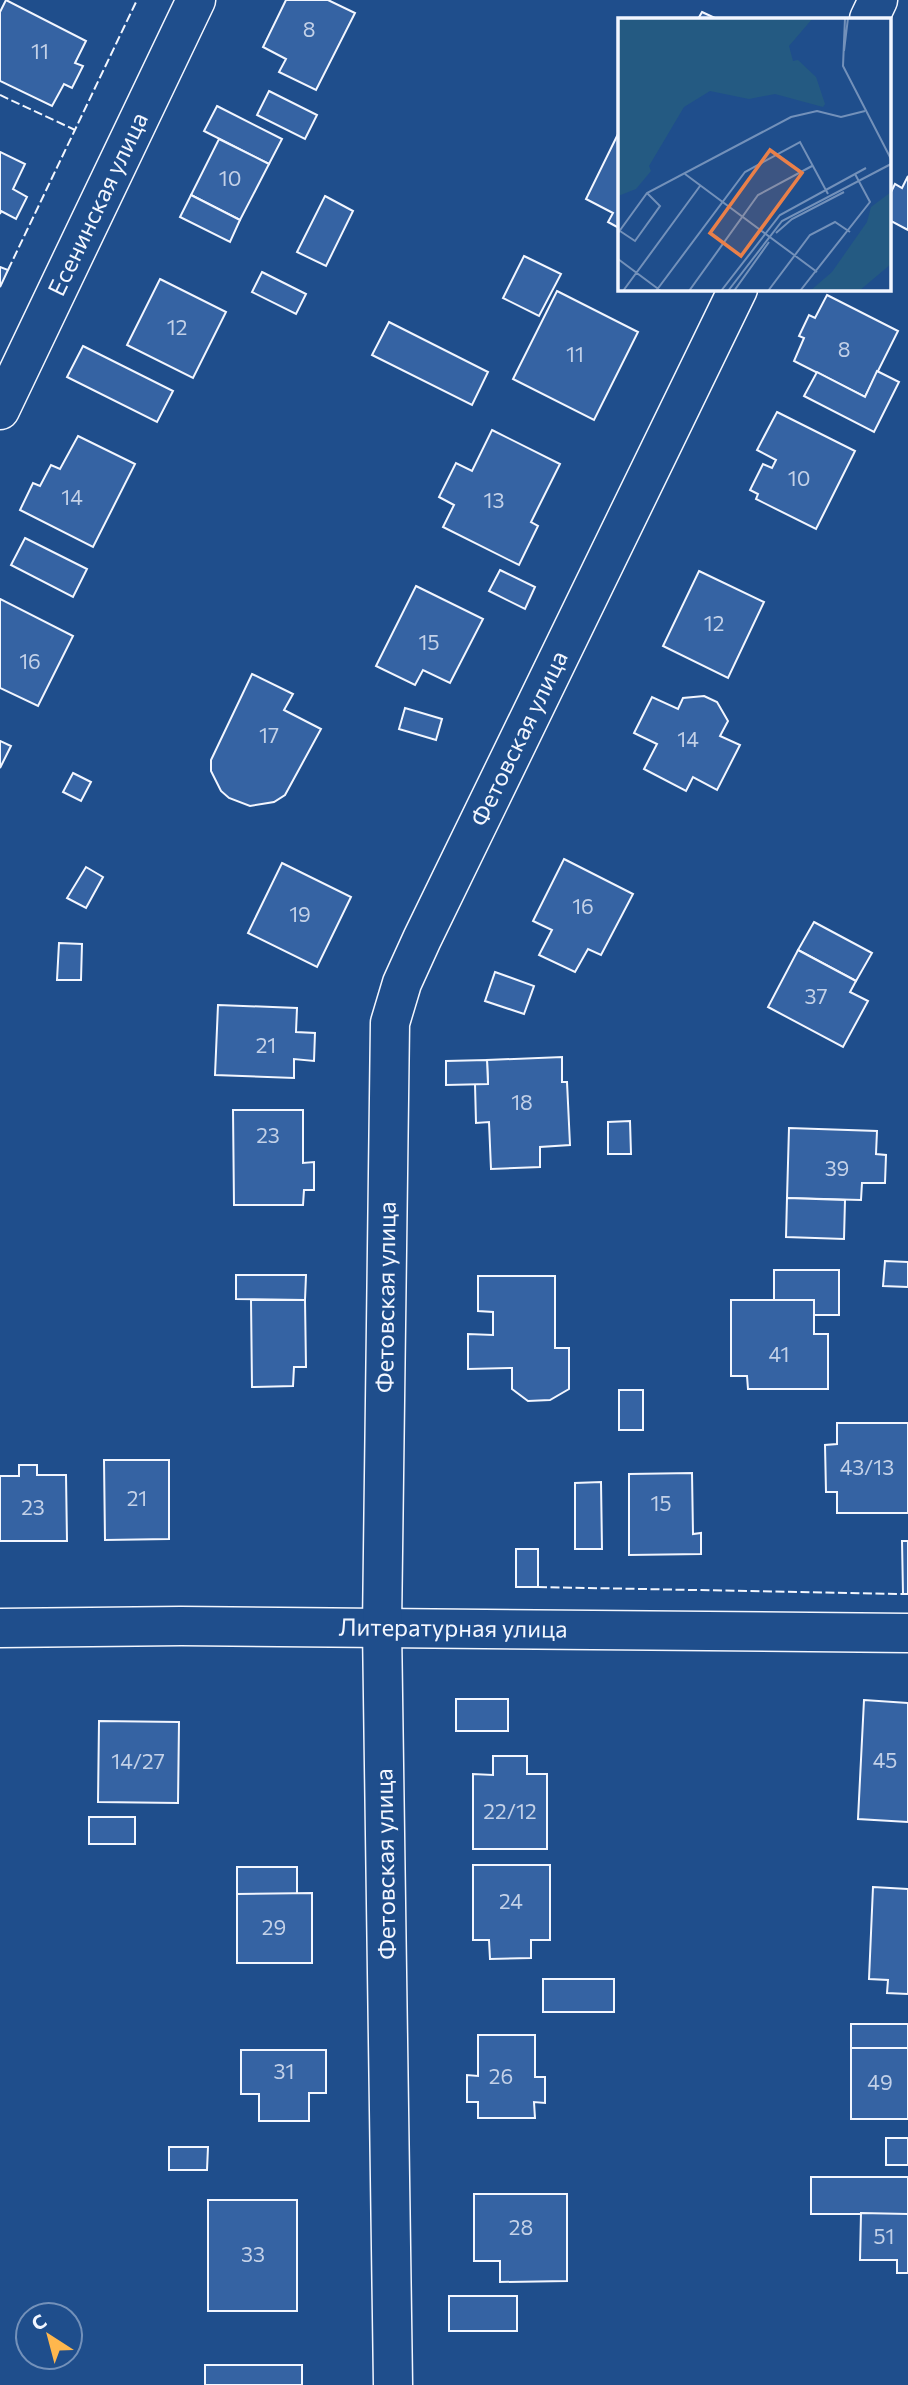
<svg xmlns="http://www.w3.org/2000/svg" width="908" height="2385" font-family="Commissioner,sans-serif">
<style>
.building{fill:#3563a3;stroke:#f2f6ff;stroke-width:2}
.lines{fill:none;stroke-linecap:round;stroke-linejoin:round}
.minor-casing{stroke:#f2f6ff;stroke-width:41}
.minor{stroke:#1f4e8c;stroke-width:38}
.fence{stroke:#f2f6ff;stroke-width:2;stroke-dasharray:9 3.5;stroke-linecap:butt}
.labels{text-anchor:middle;stroke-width:5;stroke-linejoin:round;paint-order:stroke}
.number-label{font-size:21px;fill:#c3d1e8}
.street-label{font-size:24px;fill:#f2f6ff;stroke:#1f4e8c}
.inset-road{fill:none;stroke:#7391ba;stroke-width:2}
.view{fill:#ea8049;fill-opacity:0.15;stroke:#ea8049;stroke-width:3.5}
.inset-edge{fill:none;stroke:#f2f6ff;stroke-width:3.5}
</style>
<rect width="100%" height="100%" fill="#1f4e8c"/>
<g class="building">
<path d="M 6,0 L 86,41 L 75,63 L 83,66 L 72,88 L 64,84 L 52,106 L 0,81 L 0,12 Z"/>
<path d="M 286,0 L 328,0 L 355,13 L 316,90 L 279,72 L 286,59 L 263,47 Z"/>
<path d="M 702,12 L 717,19 L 698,19 Z"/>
<path d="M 269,91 L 317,115 L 305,139 L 257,115 Z"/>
<path d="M 217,106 L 282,139 L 269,164 L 204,131 Z"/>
<path d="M 619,132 L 619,228 L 608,222 L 613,213 L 586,199 Z"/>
<path d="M 219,139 L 269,164 L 240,220 L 191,195 Z"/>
<path d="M 0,152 L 25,164 L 13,189 L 27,197 L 16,219 L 1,211 L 0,214 Z"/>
<path d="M 908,176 L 908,230 L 889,220 L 889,196 L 895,184 L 902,188 Z"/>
<path d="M 191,195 L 240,220 L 230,242 L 180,217 Z"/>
<path d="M 325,196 L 353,211 L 326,266 L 297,252 Z"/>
<path d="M 524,256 L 561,274 L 539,316 L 503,298 Z"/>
<path d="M 0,267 L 8,270 L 0,287 Z"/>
<path d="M 262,272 L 306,294 L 296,314 L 252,292 Z"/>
<path d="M 160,279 L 226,312 L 193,378 L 127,345 Z"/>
<path d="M 557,291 L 638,332 L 594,420 L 513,379 Z"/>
<path d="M 827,295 L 898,331 L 865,397 L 794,361 L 804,338 L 799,336 L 809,315 L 815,318 Z"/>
<path d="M 389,322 L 488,372 L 472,405 L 372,355 Z"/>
<path d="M 83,346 L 173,391 L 157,422 L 67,377 Z"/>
<path d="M 877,371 L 899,382 L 874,432 L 804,396 L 817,372 L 865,397 Z"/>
<path d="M 777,412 L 855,451 L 816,529 L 756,499 L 758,494 L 750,490 L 763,464 L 772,468 L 776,460 L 757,450 Z"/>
<path d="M 492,430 L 560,464 L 531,522 L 538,526 L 519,565 L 443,527 L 454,505 L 439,497 L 456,463 L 472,471 Z"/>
<path d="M 78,436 L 135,464 L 93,547 L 20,510 L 33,483 L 40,486 L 51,465 L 60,469 Z"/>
<path d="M 25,538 L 87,569 L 73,597 L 11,565 Z"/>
<path d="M 500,570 L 535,587 L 525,609 L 489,591 Z"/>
<path d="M 699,571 L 764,602 L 728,678 L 663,646 Z"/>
<path d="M 416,586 L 483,619 L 450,683 L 423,670 L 415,685 L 376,666 Z"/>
<path d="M 0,599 L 73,636 L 38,706 L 0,688 Z"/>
<path d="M 252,674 L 293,694 L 284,710 L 321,729 L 285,795 L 274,802 L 250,806 L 229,798 L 221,791 L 211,771 L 211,760 Z"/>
<path d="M 704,696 L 717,702 L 728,721 L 720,736 L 740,745 L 717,790 L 693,777 L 686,791 L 644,769 L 657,744 L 634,733 L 652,697 L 678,709 L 683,698 Z"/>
<path d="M 405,708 L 442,719 L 436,740 L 399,729 Z"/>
<path d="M 0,741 L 11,746 L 0,768 Z"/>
<path d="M 73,773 L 91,782 L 81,801 L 63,792 Z"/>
<path d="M 564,859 L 633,894 L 601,955 L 588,949 L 575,972 L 539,955 L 552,930 L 533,921 Z"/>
<path d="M 282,863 L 351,897 L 317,967 L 248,933 Z"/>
<path d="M 86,867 L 103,877 L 86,908 L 67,898 Z"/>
<path d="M 814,922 L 872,953 L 856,981 L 798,950 Z"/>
<path d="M 59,943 L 82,944 L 81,980 L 57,980 Z"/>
<path d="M 798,950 L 856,981 L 850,992 L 868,1001 L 843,1047 L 768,1007 Z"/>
<path d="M 495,972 L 534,986 L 524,1014 L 485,1001 Z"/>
<path d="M 218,1005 L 297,1008 L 296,1032 L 315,1033 L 314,1061 L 294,1059 L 294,1078 L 215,1075 Z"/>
<path d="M 562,1057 L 562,1082 L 567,1082 L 570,1145 L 540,1147 L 540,1167 L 491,1169 L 489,1122 L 476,1123 L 475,1084 L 488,1084 L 487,1060 Z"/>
<path d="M 487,1060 L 488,1084 L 446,1085 L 446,1061 Z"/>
<path d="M 233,1110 L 303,1110 L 303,1163 L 314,1162 L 314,1190 L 304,1190 L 303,1205 L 234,1205 Z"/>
<path d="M 630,1121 L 631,1154 L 608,1154 L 608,1122 Z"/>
<path d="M 789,1128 L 877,1131 L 876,1154 L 886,1155 L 885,1183 L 862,1183 L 861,1200 L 787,1198 Z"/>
<path d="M 787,1198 L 845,1200 L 844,1239 L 786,1237 Z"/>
<path d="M 885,1261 L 908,1262 L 908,1287 L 883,1286 Z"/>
<path d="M 774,1270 L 839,1270 L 839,1315 L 814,1315 L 814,1300 L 774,1300 Z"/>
<path d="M 236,1275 L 306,1275 L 305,1300 L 236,1299 Z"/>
<path d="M 478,1276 L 555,1276 L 555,1348 L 569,1348 L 569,1389 L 550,1400 L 528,1401 L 512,1389 L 512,1368 L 468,1369 L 468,1334 L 493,1335 L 493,1312 L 478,1311 Z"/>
<path d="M 251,1300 L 305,1300 L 306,1367 L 294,1367 L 293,1386 L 252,1387 Z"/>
<path d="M 731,1300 L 814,1300 L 814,1334 L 828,1334 L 828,1389 L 748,1389 L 747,1376 L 731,1376 Z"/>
<rect x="619" y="1390" width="24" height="40"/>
<path d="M 837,1423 L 908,1423 L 908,1513 L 837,1513 L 837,1492 L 826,1492 L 825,1445 L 837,1444 Z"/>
<path d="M 104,1460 L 169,1460 L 169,1539 L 105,1540 Z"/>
<path d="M 19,1465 L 37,1465 L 37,1475 L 66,1475 L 67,1541 L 0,1541 L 0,1476 L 19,1476 Z"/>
<path d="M 692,1473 L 693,1534 L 701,1533 L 701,1554 L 629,1555 L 629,1474 Z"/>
<path d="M 601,1482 L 602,1549 L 575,1549 L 575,1483 Z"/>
<path d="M 902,1541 L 908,1541 L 908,1594 L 903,1594 Z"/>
<rect x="516" y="1549" width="22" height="38"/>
<rect x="456" y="1699" width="52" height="32"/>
<path d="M 864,1700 L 908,1703 L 908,1822 L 858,1819 Z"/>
<path d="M 99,1721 L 179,1722 L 178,1803 L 98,1802 Z"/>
<path d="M 493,1756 L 527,1756 L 527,1774 L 547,1774 L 547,1849 L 473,1849 L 473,1774 L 493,1775 Z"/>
<rect x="89" y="1817" width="46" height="27"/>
<path d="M 473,1865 L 550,1865 L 550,1940 L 531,1940 L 531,1958 L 490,1959 L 489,1940 L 473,1940 Z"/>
<rect x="237" y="1867" width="60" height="27"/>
<path d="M 873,1887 L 908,1889 L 908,1994 L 887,1993 L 888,1980 L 869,1979 Z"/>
<path d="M 312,1893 L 312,1963 L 237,1963 L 237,1894 Z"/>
<rect x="543" y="1979" width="71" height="33"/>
<rect x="851" y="2024" width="57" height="24"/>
<path d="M 478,2035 L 535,2035 L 535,2077 L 545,2077 L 545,2103 L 534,2102 L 535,2118 L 478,2118 L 478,2102 L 467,2102 L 467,2075 L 478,2076 Z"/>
<rect x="851" y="2048" width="57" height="71"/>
<path d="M 241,2050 L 326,2050 L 326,2093 L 309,2093 L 309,2121 L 259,2121 L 259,2094 L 241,2094 Z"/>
<rect x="886" y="2138" width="22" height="27"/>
<path d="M 169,2147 L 208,2147 L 207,2170 L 169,2170 Z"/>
<rect x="811" y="2177" width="97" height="37"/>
<path d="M 474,2194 L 567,2194 L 567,2281 L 500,2282 L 500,2261 L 474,2261 Z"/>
<rect x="208" y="2200" width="89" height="111"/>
<path d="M 861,2213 L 908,2214 L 908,2273 L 897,2273 L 897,2260 L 860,2260 Z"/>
<rect x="449" y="2296" width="68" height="35"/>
<rect x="205" y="2365" width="97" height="20"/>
</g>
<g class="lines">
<g class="minor-casing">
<g id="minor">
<path d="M 869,19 L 878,0"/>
<path id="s1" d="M 0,410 L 196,0"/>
<path id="s2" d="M 0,1628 L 181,1626 L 908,1633"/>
<path id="s3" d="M 393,2385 L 382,1627 L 390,1023 L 402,983 L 422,939 L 738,289"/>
</g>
</g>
<use href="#minor" class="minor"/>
<g class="fence">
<path d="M 0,95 L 75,130"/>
<path d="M 8,270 L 137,0"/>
<path d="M 538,1587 L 903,1594"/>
</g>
</g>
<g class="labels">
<g class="number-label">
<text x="309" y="37">8</text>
<text x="40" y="59">11</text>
<text x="230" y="186">10</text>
<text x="177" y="335">12</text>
<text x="844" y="357">8</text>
<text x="575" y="362">11</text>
<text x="799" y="486">10</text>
<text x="72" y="505">14</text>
<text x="494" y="508">13</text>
<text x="714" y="631">12</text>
<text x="429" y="650">15</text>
<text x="30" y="669">16</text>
<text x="269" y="743">17</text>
<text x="688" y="747">14</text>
<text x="583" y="914">16</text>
<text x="300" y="922">19</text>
<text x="816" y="1004">37</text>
<text x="266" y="1053">21</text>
<text x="522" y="1110">18</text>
<text x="268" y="1143">23</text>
<text x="837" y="1176">39</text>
<text x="779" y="1362">41</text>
<text x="867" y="1475">43/13</text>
<text x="137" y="1506">21</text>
<text x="661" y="1511">15</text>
<text x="33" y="1515">23</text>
<text x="885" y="1768">45</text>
<text x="138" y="1769">14/27</text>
<text x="510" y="1819">22/12</text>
<text x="511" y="1909">24</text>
<text x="274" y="1935">29</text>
<text x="284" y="2079">31</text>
<text x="501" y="2084">26</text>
<text x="880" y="2090">49</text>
<text x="521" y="2235">28</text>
<text x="884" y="2244">51</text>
<text x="253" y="2262">33</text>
</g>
<g class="street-label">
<text dy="8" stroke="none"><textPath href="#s1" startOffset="228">Есенинская улица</textPath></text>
<text dy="8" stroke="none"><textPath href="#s3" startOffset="1675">Фетовская улица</textPath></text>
<text dy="8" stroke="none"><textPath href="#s3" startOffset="1088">Фетовская улица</textPath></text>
<text dy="8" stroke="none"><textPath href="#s2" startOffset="453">Литературная улица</textPath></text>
<text transform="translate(386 1864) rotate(-91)" y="8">Фетовская улица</text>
</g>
</g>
<g transform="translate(618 18)">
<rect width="273" height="273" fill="#1f4e8c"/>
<path d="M 0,0 L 195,0 L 171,28 L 175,43 L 180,42 L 198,59 L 207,86 L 205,89 L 157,76 L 131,81 L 92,73 L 66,89 L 31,148 L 33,153 L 18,171 L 0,178 ZM 273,174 L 273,246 L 241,273 L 192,273 L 214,254 L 249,204 L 253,189 Z" fill="#245a82"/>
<path class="inset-road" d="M 227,0 L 225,48 L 273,141M 226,33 L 230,0M 67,156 L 199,254M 2,213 L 17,223 L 42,188 L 29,175M 0,215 L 29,175 L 173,99 L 199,93 L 223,99 L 247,93M 158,215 L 174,201 L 226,174M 0,241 L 43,273M 5,273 L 82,168M 38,273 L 127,154 L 182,124 L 210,176M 71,273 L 140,177 L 194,148M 103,273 L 162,197 L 248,150M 110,273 L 164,203 L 273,146M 116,273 L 151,224M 150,273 L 192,217 L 217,204 L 232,214M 182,273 L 252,184 L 237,156"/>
<path class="view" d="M 152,132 L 184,155 L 123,238 L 92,215 Z"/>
<rect width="273" height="273" class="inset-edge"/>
</g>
<g transform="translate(49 2336) rotate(324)"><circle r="33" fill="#1f4e8c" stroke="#7391ba" stroke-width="2"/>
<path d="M0-5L12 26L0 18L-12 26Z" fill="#ffb74d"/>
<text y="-10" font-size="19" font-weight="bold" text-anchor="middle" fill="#f2f6ff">С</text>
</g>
</svg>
